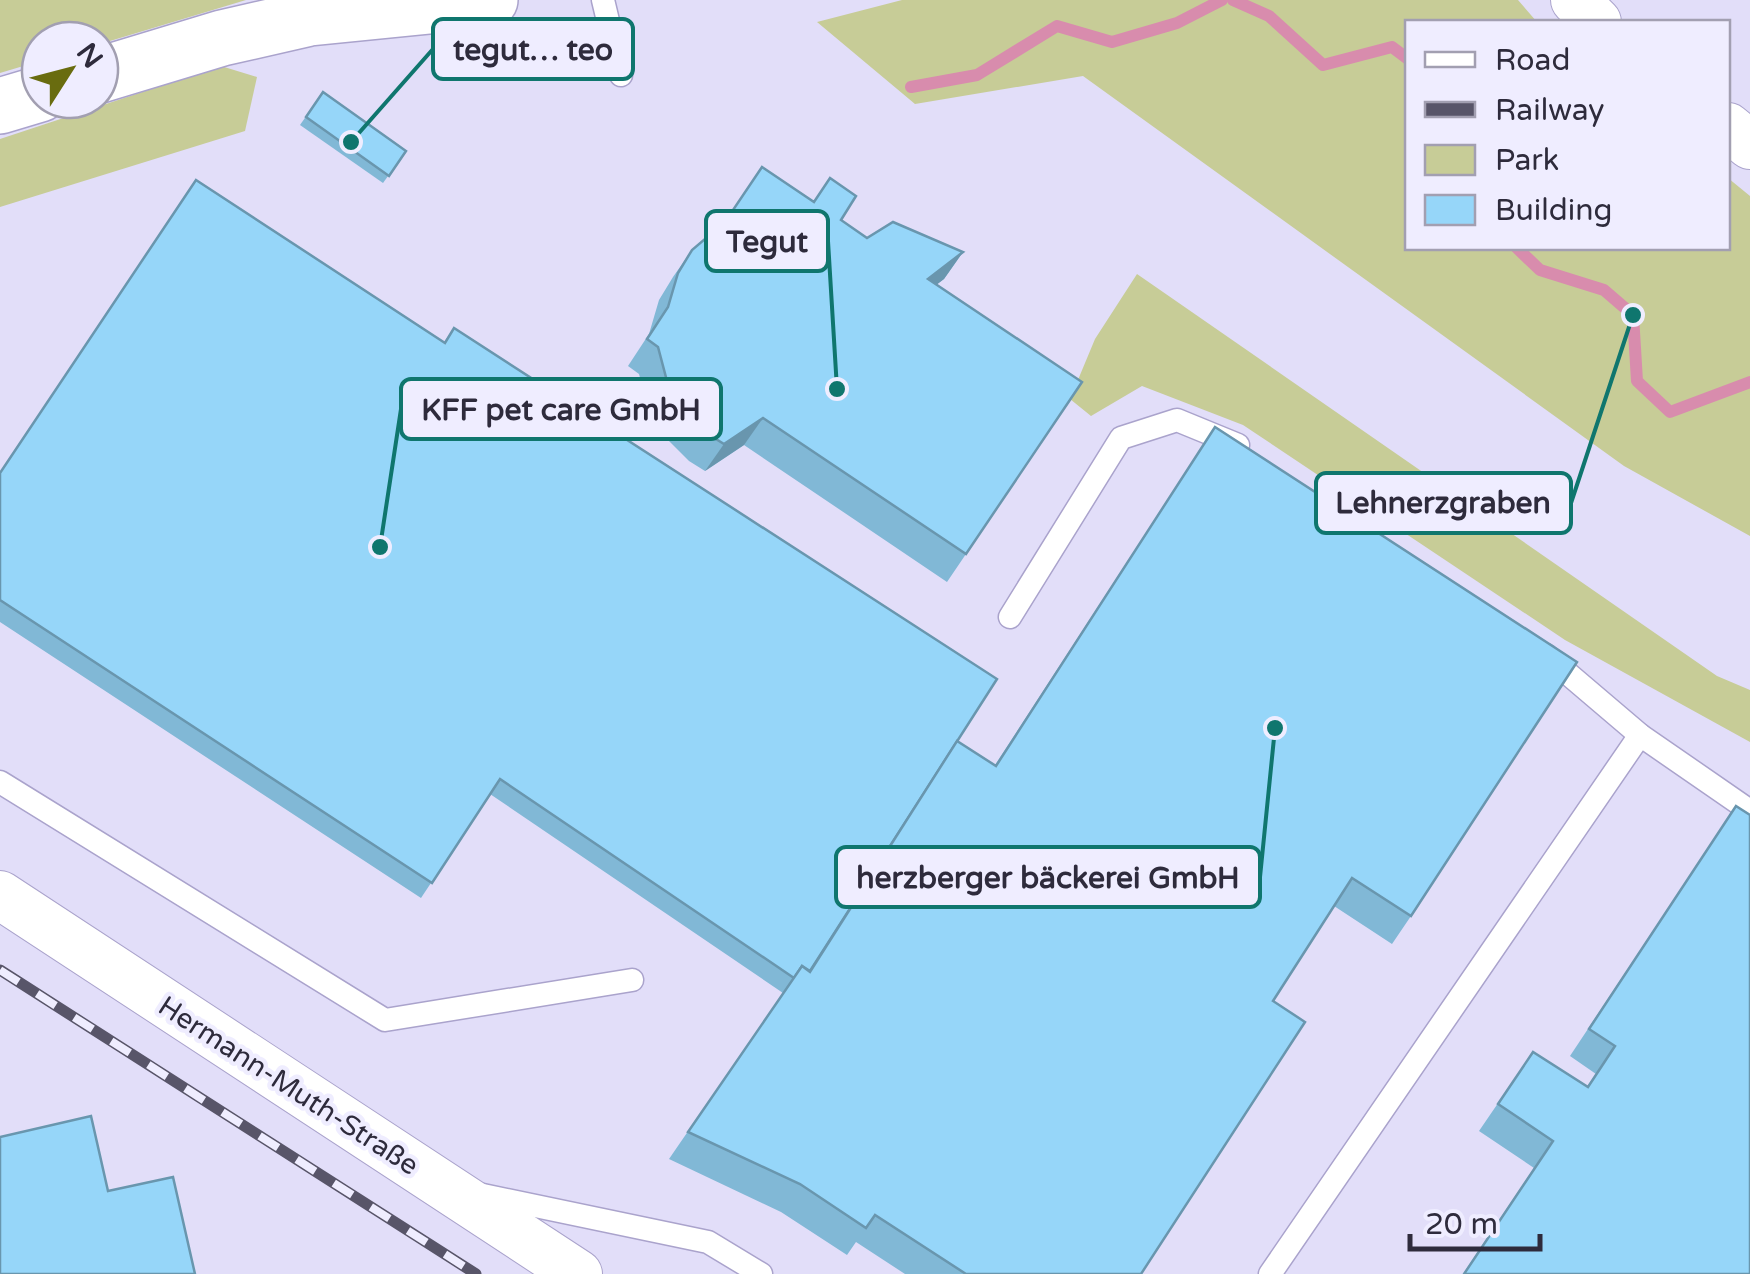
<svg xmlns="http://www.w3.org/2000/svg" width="1750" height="1274" font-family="'Varela Round',sans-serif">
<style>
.green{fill:#c7cc97}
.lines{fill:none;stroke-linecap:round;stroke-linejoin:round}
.stream{stroke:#d88cad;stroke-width:12}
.lane-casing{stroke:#aaa3cc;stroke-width:25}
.street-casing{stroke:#aaa3cc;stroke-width:50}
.secondary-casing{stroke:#aaa3cc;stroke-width:58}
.lane{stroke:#fff;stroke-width:22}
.street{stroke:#fff;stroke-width:48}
.secondary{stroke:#fff;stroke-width:55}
.rail-casing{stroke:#585569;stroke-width:11}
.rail{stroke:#efedff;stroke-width:8;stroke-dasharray:22;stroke-linecap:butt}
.wall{fill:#81b8d6}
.shaded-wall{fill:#6996ae}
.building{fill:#96d6f9;stroke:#6996ae;stroke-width:2.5}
.labels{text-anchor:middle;stroke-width:9;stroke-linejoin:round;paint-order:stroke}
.street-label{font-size:28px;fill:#2e2b3c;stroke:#efedff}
.leader{fill:none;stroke:#0f766e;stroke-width:4}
.callout-dot{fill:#0f766e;stroke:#efedff;stroke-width:4}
.callout{fill:#efedff;stroke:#0f766e;stroke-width:4}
.callout-label{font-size:30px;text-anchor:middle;font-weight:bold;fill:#2e2b3c}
</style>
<rect width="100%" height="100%" fill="#e2def9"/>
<g class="green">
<path d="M 0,0 L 246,0 L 100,44 L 100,40 L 40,40 L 40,61 L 0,73 Z"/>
<path d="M 902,0 L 1518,0 L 1537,22 L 1408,22 L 1408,248 L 1728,248 L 1728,178 L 1750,196 L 1750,536 L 1624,466 L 1083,76 L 915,104 L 817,22 Z"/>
<path d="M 221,66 L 257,77 L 245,131 L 0,207 L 0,139 Z"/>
<path d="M 1137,274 L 1717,676 L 1750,690 L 1750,742 L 1565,640 L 1243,425 L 1142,386 L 1091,416 L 1070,399 L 1095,339 Z"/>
</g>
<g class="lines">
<g class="stream">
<path d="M 1233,0 L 1269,16 L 1323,65 L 1392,47 L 1408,59"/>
<path d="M 911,87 L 977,75 L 1057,26 L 1112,42 L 1177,23 L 1222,0"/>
<path d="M 1517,248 L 1540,270 L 1604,290 L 1633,315 L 1637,381 L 1670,412 L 1750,382"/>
</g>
<g class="lane-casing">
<g id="lane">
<path d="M 603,0 L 621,75"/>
<path d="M 1010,617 L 1121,438 L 1177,420 L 1238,445"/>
<path d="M 1546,655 L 1640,735 L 1750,811"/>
<path d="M 0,782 L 385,1020 L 632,980"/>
<path d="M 478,1194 L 708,1242 L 761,1274"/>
<path d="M 1270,1274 L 1640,735"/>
</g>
</g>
<g class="street-casing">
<g id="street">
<path d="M 1575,0 L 1597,22"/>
<path d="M 1728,127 L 1750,145"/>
<path d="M 0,895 L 578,1274"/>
</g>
</g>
<g class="secondary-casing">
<g id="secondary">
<path d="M 100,75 L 222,38 L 310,18 L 490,0"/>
<path d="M 0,106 L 40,94"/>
</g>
</g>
<use href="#lane" class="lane"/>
<use href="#street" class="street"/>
<use href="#secondary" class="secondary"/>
<g class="rail-casing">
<path id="rail" d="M 0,970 L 476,1274"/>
</g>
<use href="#rail" class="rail"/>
</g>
<g class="wall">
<path d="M 323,92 L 406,151 L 383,183 L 300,125 Z"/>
<path d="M 762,167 L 867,238 L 963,252 L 944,279 L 937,284 L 966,554 L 947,582 L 744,445 L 705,471 L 689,461 L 660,432 L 648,408 L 639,374 L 628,366 L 649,334 L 659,300 L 673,277 L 692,250 L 723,224 Z"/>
<path d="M 454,328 L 956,743 L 995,765 L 1215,427 L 1411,916 L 1392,944 L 1334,906 L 1273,1001 L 1141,1274 L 905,1274 L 856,1242 L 847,1255 L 781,1212 L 669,1159 L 783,993 L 490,794 L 421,898 L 0,622 L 0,473 L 444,342 Z"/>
<path d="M 1736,806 L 1750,1274 L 1463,1274 L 1534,1168 L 1479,1131 L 1533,1052 L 1587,1087 L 1596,1074 L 1570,1056 Z"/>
</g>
<g class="shaded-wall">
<path d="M 963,252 L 944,279 L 909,306 L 928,279 Z"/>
<path d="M 763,418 L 744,445 L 705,471 L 724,444 Z"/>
</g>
<g class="building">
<path d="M 323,92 L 406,151 L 389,176 L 306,117 Z"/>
<path d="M 762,167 L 814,202 L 830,178 L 856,196 L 841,220 L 867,238 L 893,222 L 963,252 L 928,279 L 1082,382 L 966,554 L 763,418 L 724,444 L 708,434 L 679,405 L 667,381 L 658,347 L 647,339 L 668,307 L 678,273 L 692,250 L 725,222 Z"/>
<path d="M 196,180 L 445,343 L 454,328 L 997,679 L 810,971 L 802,966 L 794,978 L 500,779 L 432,883 L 0,600 L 0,473 Z"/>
<path d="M 1215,427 L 1577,662 L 1411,916 L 1352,878 L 1273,1001 L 1305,1022 L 1141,1274 L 966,1274 L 875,1215 L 866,1228 L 800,1184 L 688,1132 L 802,966 L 810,972 L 957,741 L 996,766 Z"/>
<path d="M 1736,806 L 1750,815 L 1750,1274 L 1464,1274 L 1553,1141 L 1498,1104 L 1533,1052 L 1588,1087 L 1615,1046 L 1589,1029 Z"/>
<path d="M 91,1116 L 108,1191 L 173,1177 L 195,1274 L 0,1274 L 0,1137 Z"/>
</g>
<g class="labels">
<g class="street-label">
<text transform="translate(289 1085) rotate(33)" y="10">Hermann-Muth-Straße</text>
</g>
</g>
<path class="leader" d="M351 142L433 49M837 389L828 241M380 547L401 409M1633 315L1571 503M1275 728L1260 877"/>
<g class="callout-dot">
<circle cx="351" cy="142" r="10"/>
<circle cx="837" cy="389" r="10"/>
<circle cx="380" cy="547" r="10"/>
<circle cx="1633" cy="315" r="10"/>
<circle cx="1275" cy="728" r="10"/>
</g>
<g class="callout">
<rect x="433" y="19" width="200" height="60" rx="10"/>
<rect x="706" y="211" width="122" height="60" rx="10"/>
<rect x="401" y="379" width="320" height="60" rx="10"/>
<rect x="1316" y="473" width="255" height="60" rx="10"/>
<rect x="836" y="847" width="424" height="60" rx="10"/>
</g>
<g class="callout-label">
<text x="533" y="60">tegut… teo</text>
<text x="767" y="252">Tegut</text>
<text x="561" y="420">KFF pet care GmbH</text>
<text x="1443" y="513">Lehnerzgraben</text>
<text x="1048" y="888">herzberger bäckerei GmbH</text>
</g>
<rect x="1405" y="20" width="325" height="230" fill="#efedff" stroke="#a29fb1" stroke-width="2.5"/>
<rect x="1425" y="52" width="50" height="15" fill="#ffffff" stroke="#a29fb1" stroke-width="2.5"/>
<text x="1495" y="70" font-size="30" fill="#2e2b3c">Road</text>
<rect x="1425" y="102" width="50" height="15" fill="#585569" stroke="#a29fb1" stroke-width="2.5"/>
<text x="1495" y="120" font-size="30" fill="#2e2b3c">Railway</text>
<rect x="1425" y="145" width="50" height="30" fill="#c7cc97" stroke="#a29fb1" stroke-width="2.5"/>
<text x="1495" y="170" font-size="30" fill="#2e2b3c">Park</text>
<rect x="1425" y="195" width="50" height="30" fill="#96d6f9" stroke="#a29fb1" stroke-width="2.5"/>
<text x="1495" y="220" font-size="30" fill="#2e2b3c">Building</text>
<g transform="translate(70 70) rotate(54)"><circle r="48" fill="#efedff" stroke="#a29fb1" stroke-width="2.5"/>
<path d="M0-8L18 38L0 25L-18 38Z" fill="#696c0f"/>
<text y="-15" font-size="28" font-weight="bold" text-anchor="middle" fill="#2e2b3c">N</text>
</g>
<path d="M1410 1234v15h130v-15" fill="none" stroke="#2e2b3c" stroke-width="5"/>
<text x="1425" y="1234" font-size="30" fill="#2e2b3c" stroke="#efedff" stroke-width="8" paint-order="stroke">20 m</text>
</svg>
